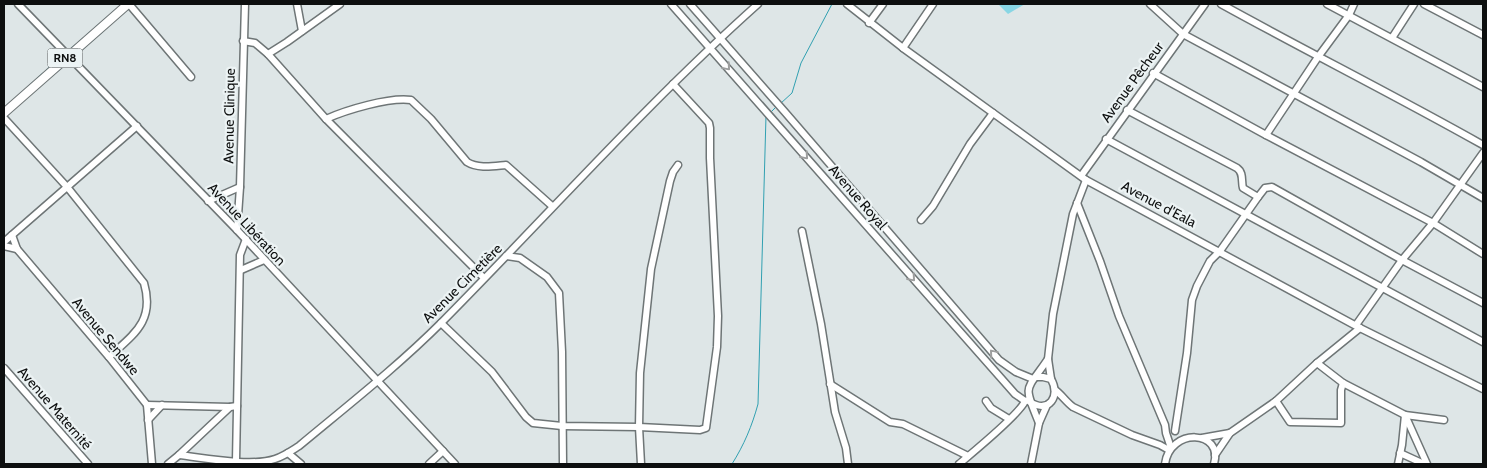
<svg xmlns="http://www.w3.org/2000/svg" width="1487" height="468" font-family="Cabin,sans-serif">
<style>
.green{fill:#88d6e4}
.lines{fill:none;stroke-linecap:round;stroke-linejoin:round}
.stream{stroke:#31a0b1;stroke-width:1}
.minor-casing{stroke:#6e7576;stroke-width:9}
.major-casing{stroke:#6e7576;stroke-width:10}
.minor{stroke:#fff;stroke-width:6}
.major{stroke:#fff;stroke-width:8}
.oneway{stroke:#9e9f9f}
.labels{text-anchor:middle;stroke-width:4.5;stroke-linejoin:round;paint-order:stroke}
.shield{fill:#ecf3f4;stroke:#505354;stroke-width:1}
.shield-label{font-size:12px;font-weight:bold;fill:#0d0f0f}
.street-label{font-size:14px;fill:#0d0f0f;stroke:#ecf3f4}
</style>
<rect width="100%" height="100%" fill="#dee6e7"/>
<path class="green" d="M 998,4 L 1025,4 L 1008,14 Z"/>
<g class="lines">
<g class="stream">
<path d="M 68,51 L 122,4"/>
<path d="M 74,57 L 107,28"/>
<path d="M 52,76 L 70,61"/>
<path d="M 780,104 L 792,93 L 801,63 L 832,4"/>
<path d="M 4,108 L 63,55"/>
<path d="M 771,112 L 777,106"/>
<path d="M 732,464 C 744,445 752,426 758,404 L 766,116"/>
</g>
<g class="minor-casing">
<g id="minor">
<path d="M 18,4 L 237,230 L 455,464"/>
<path d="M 129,4 L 191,77"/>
<path d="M 297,4 L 302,31"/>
<path d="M 671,4 L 1015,394 L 1025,401 L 1029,400"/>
<path d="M 690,4 L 784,111 L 999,360 L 1016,372 L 1033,379"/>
<path d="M 847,4 L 903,48 L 1086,180 L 1360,328 L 1483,389"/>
<path d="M 1150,4 L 1183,34 L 1421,162 L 1483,198"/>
<path d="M 1221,4 C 1308,52 1396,96 1483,145"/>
<path d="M 1327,4 L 1483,87"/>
<path d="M 1424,4 L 1483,35"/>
<path d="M 869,23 L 883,4"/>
<path d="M 1392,38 L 1414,4"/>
<path d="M 243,41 L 255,43 L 268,54 L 326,119 L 484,278"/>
<path d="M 903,48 L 933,4"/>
<path d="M 268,54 L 287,42 L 340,4"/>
<path d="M 1153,73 L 1266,135 L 1433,223 L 1483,254"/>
<path d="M 1127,110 L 1237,168 C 1244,173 1241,181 1243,188 L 1258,197 L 1265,188 L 1272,187 L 1402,260 L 1483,303"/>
<path d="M 4,118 L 68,188 L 144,283 C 155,321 134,334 109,357"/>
<path d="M 326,119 C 346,110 389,97 411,100 L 431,119 L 467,162 C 478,169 494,166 506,165 L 552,206"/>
<path d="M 1266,135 L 1318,57 L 1349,15 L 1354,4"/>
<path d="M 1106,139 L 1483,342"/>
<path d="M 1081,176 L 1205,4"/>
<path d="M 208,201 L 240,187"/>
<path d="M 1077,203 L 1100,261 L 1119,316 L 1165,425 L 1166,433 L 1171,448"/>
<path d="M 921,220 L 933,206 L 970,144 L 993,113"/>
<path d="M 237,230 L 240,187 L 245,4"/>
<path d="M 802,231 L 821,324 L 835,412 L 846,448 L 848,464"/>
<path d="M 12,235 L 17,249 L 109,357 L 147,405 L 152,464"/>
<path d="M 4,242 L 137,126"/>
<path d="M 4,246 L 17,249"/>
<path d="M 506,256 L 520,258 L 547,277 L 559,293 L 562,352 L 563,464"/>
<path d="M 241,270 L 264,260"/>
<path d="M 441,323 L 492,372 L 526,417 L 533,423 L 562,426 L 639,427 L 700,430 L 706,428 L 717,347 L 718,316 L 710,158 L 710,128 L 709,123 L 673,84"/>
<path d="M 1356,325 L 1402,260 L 1433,223 L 1483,153"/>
<path d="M 1317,363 L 1343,383 L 1405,415 L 1427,464"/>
<path d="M 4,368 L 88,464"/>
<path d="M 1051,379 L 1048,359 L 1053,314 L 1073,214 L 1086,180"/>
<path d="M 830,384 L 890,422 L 903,424 L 968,456"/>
<path d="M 1055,390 C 1062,395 1066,402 1073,407 L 1132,435 L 1160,445 L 1169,450"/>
<path d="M 986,401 L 991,408 L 1009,419"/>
<path d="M 1276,401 L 1290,422 L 1341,423 L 1341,390 L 1343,383"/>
<path d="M 1030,402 C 1049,414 1061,396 1051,379 L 1043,377 L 1036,377"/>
<path d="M 147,405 L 230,407"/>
<path d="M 148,420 L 162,405"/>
<path d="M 1039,423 C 1023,383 1025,393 1048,359"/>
<path d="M 1175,431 L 1187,353 L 1192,300 L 1197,286 L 1210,261 L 1220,251 L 1258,197"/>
<path d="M 1202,438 L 1230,433"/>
<path d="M 288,453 L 301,464"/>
<path d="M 1400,453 L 1424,464"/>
<path d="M 179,455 C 205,458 251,467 275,459 C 284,456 291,451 299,446 C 347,406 397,367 442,322 C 547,216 646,104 758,4"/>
<path d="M 1215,455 L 1230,433 L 1276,401 L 1317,363 L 1360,328"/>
<path d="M 236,461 L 240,255 L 246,239"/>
<path d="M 168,464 L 179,455 L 230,407 L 237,406"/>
<path d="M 429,464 L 443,451"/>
<path d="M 641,464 L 639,427 L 640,373 L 651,269 L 670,181 L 673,172 L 678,165"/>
<path d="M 959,464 C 972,453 1020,414 1025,401"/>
<path d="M 1031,464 L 1039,423 L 1047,405"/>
<path d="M 1165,464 C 1170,427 1224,430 1214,464"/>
<path d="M 1398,464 L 1402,445 L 1405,415 L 1444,420"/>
</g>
</g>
<g class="major-casing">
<path id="major" d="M 4,113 L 128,4"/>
</g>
<use href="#minor" class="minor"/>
<use href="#major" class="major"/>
</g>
<defs><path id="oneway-chevron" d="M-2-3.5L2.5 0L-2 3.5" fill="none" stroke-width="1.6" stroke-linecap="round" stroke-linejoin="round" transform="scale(1.25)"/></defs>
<g class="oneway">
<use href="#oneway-chevron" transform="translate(727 67) rotate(49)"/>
<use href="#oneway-chevron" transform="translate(805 156) rotate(49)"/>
<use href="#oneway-chevron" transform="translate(912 278) rotate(49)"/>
<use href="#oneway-chevron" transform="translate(993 353) rotate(-130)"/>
</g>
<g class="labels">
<rect class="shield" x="47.5" y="48.5" width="35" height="19" rx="4"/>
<g class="shield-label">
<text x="65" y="62">RN8</text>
</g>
<g class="street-label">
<text transform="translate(1132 82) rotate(-54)" y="5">Avenue Pêcheur</text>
<text transform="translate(229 116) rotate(-89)" y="5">Avenue Clinique</text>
<text transform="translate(858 197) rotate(49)" y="5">Avenue Royal</text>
<text transform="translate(1159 204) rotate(28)" y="5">Avenue d'Eala</text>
<text transform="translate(247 224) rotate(47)" y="5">Avenue Libération</text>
<text transform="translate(462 283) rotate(-45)" y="5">Avenue Cimetière</text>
<text transform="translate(106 336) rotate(50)" y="5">Avenue Sendwe</text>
<text transform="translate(55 408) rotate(49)" y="5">Avenue Maternité</text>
</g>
</g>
<rect width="1487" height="468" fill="none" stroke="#0d0f0f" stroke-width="10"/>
</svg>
